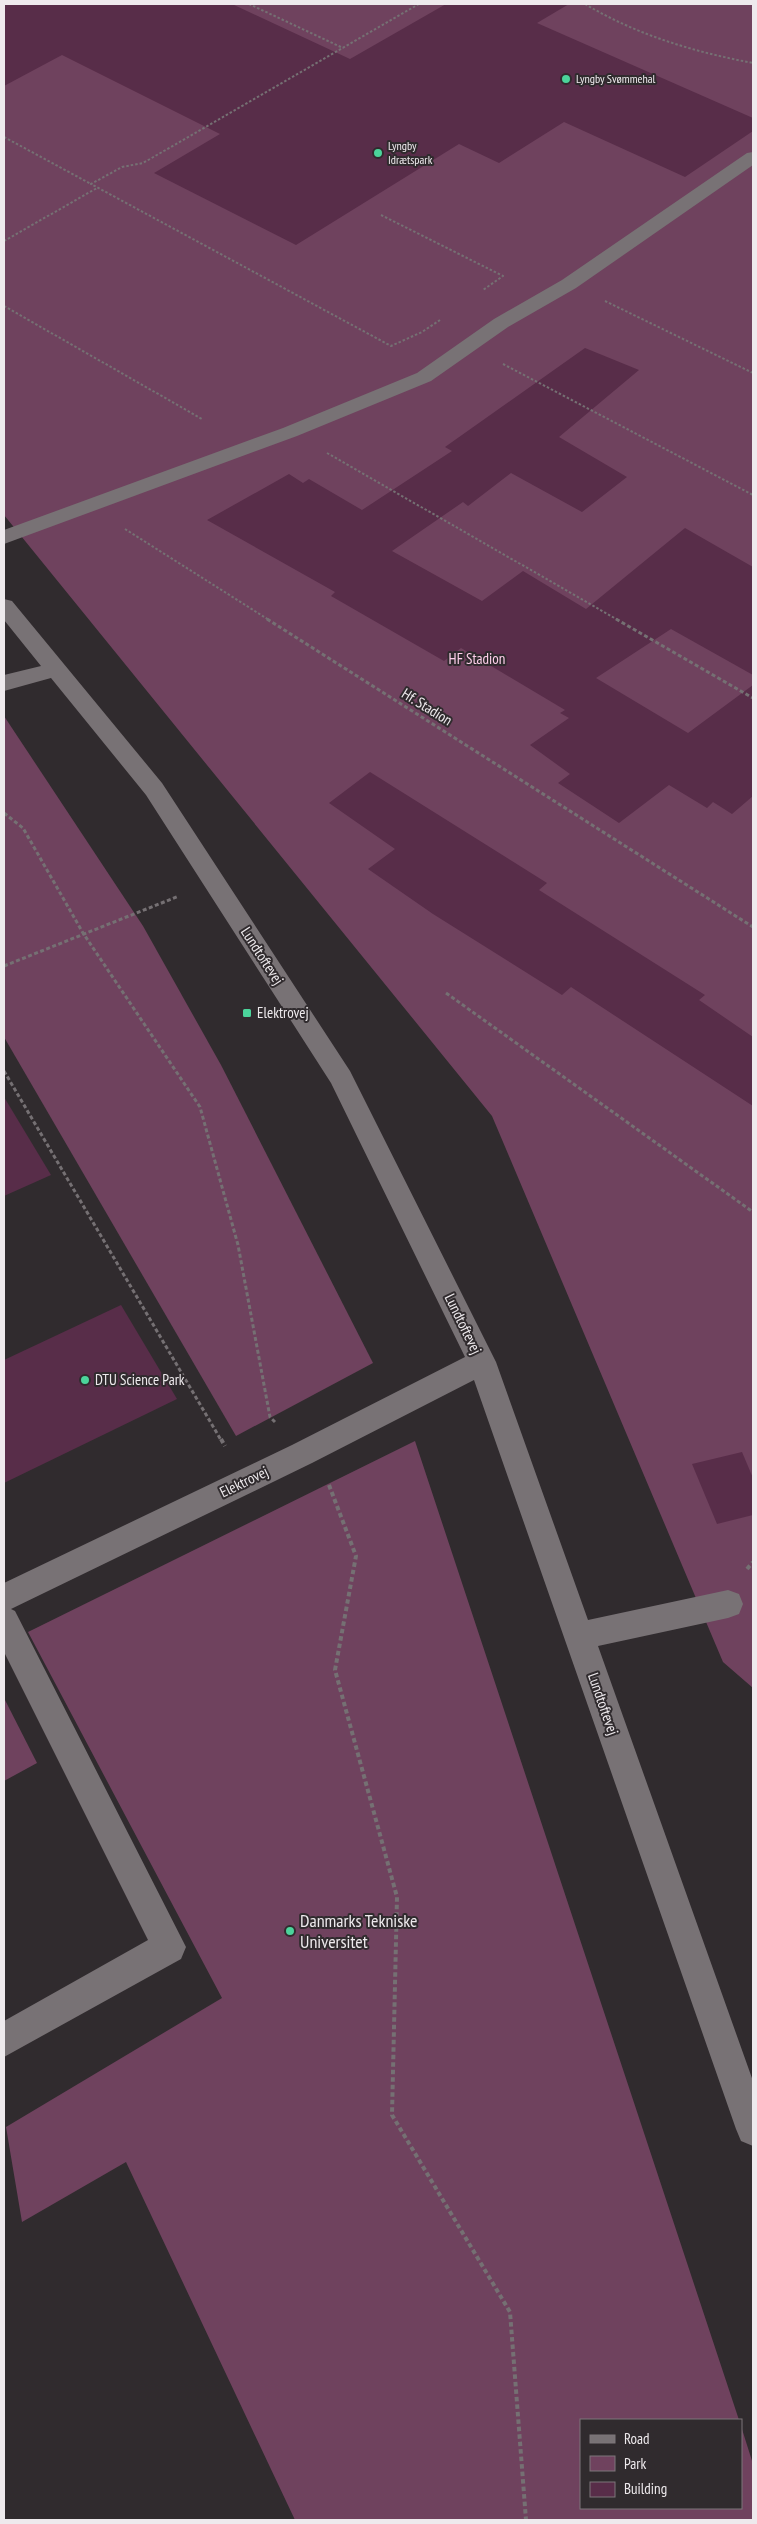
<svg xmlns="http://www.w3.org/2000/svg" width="757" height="2524" font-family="'PT Sans Narrow',sans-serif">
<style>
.green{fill:#6f425e}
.building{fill:#582d49}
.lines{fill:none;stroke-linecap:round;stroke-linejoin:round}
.path-far2{stroke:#757073;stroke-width:2;stroke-dasharray:2.5 2;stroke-linecap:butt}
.path-far1{stroke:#757073;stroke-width:3;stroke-dasharray:4 2.5;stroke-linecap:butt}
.path{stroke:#757073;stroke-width:4;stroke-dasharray:4.5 3;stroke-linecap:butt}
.minor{fill:#787275;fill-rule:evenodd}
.poi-dot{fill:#4bd49b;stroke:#302b2e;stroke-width:2}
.labels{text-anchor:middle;stroke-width:4;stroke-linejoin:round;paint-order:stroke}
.far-poi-label{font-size:12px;fill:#eeeaed;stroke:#302b2e;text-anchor:start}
.park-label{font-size:15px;fill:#fecfea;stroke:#302b2e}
.street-label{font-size:15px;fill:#eeeaed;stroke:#302b2e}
.poi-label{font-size:15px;fill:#eeeaed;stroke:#302b2e;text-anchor:start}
.near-poi-label{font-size:18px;fill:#eeeaed;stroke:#302b2e;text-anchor:start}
</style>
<rect width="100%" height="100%" fill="#302b2e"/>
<g class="green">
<path d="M 4,4 L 753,4 L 753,1688 L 723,1662 L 492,1116 L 4,515 Z"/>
<path d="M 4,716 L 143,926 L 221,1065 L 373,1363 L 236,1436 L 4,1037 Z"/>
<path d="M 415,1441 L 739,2420 L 581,2420 L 581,2508 L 741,2508 L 741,2426 L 753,2464 L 753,2520 L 295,2520 L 126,2162 L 22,2222 L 6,2127 L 222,1998 L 28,1632 Z"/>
<path d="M 4,1698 L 37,1763 L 4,1781 Z"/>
</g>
<g class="building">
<path d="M 4,4 L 232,4 L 350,59 L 446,4 L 569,4 L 537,23 L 753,118 L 753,131 L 685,177 L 564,122 L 499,163 L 459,144 L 296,245 L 154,173 L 220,134 L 62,55 L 4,86 Z"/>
<path d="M 585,348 L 639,370 L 559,437 L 627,477 L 582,512 L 511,473 L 468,506 L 463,502 L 392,551 L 482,601 L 523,571 L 586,609 L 685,528 L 753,567 L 753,675 L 671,629 L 596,678 L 688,733 L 753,685 L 753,796 L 732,814 L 713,802 L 707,808 L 669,785 L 619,823 L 558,783 L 570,774 L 530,745 L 569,718 L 560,713 L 565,710 L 461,648 L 444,661 L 331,596 L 335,592 L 207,520 L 289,474 L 303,483 L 309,479 L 362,510 L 452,451 L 445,447 Z"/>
<path d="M 370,772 L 547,883 L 539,890 L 705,995 L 699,1000 L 753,1037 L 753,1106 L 571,987 L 562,995 L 433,914 L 368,869 L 395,849 L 329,803 Z"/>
<path d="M 4,1097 L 51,1175 L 4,1196 Z"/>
<path d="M 121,1305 L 177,1399 L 4,1483 L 4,1360 Z"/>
<path d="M 742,1452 L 753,1478 L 753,1515 L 717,1524 L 692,1464 Z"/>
</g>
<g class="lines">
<g class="path-far2">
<path d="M 249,4 L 343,48"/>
<path d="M 419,4 L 143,163 L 122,167 L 91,184 L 391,346 L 422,332 L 440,320"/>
<path d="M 585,4 C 637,35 694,52 753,63"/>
<path d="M 4,137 L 91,184"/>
<path d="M 381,215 L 503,276 L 483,290"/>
<path d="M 4,241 L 97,188"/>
<path d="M 605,301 L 753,373"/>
<path d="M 4,306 L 202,419"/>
<path d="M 503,364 L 753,495"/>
<path d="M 327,453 L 618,620"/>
<path d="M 125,529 L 269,620"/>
</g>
<g class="path-far1">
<path d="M 267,619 L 753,927"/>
<path d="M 616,619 L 753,698"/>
<path d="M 4,813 L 23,828 L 83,933 L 200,1107 L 238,1245 L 270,1417 L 275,1422"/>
<path d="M 4,966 L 179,896"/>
<path d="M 446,993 L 753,1212"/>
<path d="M 4,1071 L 221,1440"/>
</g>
<g class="path">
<path d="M 221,1439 L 225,1446"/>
<path d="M 329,1485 L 356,1556 L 335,1670 L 397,1897 L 392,2115 L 510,2312 L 526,2520"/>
<path d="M 747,1569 L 753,1562"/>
</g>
<g class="minor">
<path d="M 753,152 L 753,165 L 576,288 L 508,327 L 431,381 L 297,436 L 4,544 L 4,530 L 283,428 L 417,373 L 494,319 L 562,280 L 747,153 Z"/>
<path d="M 4,599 L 12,601 L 162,783 L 350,1071 L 496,1362 L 588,1620 L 728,1590 L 739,1594 L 743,1604 L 739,1614 L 728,1618 L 598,1646 L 753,2081 L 753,2146 L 741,2141 L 736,2129 L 474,1380 L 312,1463 L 11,1609 L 15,1611 L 186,1947 L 181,1959 L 4,2057 L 4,2021 L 148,1940 L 4,1652 L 4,1583 L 292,1445 L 465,1357 L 331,1083 L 146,795 L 51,678 L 4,691 L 4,675 L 41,666 L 4,620 Z"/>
</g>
</g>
<g class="poi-dot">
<circle cx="566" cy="79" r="5"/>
<circle cx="378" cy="153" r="5"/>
<rect x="242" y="1008" width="10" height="10" rx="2.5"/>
<circle cx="85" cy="1380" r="5"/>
<circle cx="290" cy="1931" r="5"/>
</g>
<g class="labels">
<g class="far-poi-label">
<text x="576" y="83">Lyngby Svømmehal</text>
<text x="388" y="150">Lyngby<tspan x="388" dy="14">Idrætspark</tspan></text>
</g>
<g class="park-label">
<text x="477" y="664">HF Stadion</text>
</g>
<g class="street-label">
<text transform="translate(427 707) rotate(32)" y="5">Hf. Stadion</text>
<text transform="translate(262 956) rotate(57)" y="5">Lundtoftevej</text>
<text transform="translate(463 1324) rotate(64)" y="5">Lundtoftevej</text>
<text transform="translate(244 1482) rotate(-26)" y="5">Elektrovej</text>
<text transform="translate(603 1704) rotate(71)" y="5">Lundtoftevej</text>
</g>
<g class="poi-label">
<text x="257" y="1018">Elektrovej</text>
<text x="95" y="1385">DTU Science Park</text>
</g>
<g class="near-poi-label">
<text x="300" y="1927">Danmarks Tekniske<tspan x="300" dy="21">Universitet</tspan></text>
</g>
</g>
<rect width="757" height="2524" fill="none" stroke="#eeeaed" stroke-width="10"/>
<rect x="580" y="2419" width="162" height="90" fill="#302b2e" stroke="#7c777a"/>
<rect x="590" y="2435" width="25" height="8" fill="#787275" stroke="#7c777a"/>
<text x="624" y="2444" font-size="15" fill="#eeeaed">Road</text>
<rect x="590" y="2456" width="25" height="15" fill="#6f425e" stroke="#7c777a"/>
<text x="624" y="2469" font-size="15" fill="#eeeaed">Park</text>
<rect x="590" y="2482" width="25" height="15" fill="#582d49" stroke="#7c777a"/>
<text x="624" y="2494" font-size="15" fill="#eeeaed">Building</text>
</svg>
